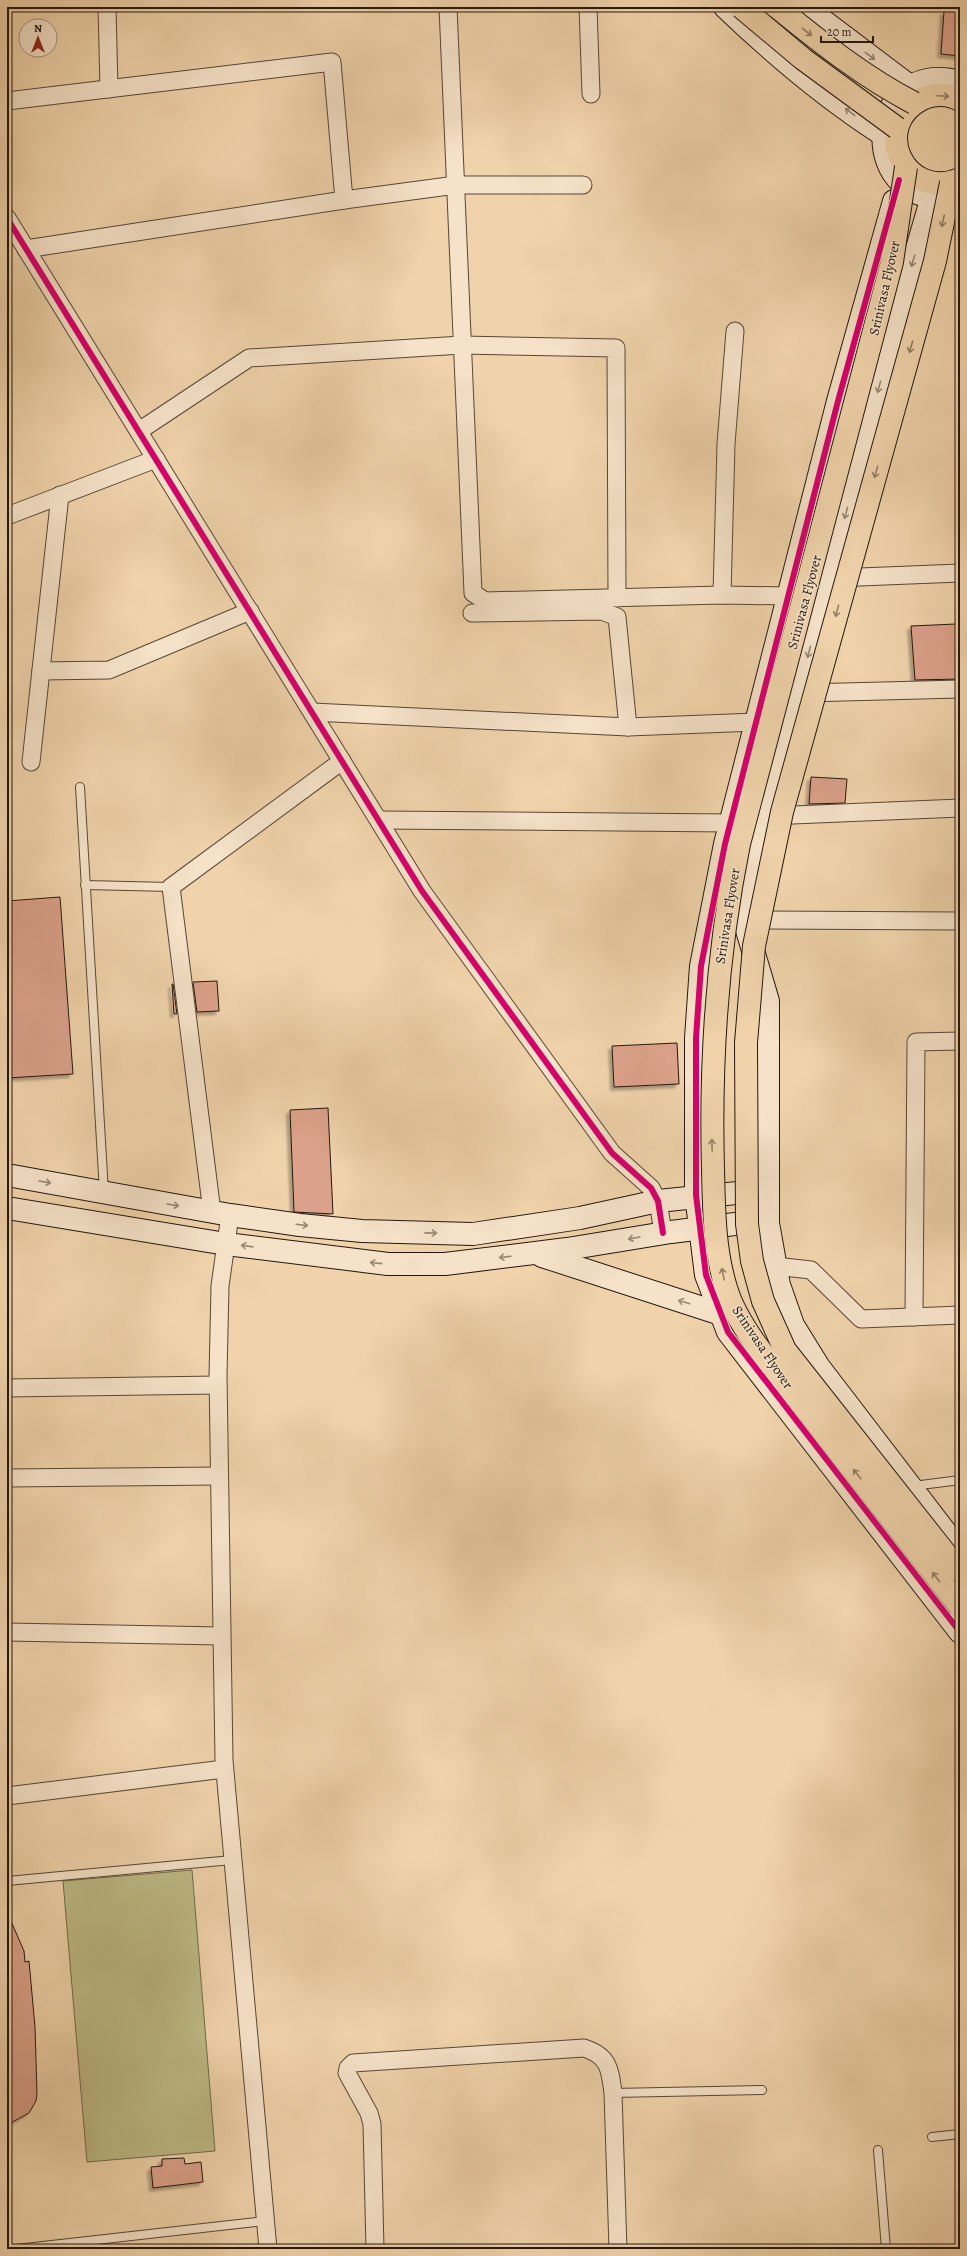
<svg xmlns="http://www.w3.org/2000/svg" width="967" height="2256" font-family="Alegreya,serif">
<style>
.green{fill:#bdbb86;stroke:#70694b}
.building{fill:#dba18a;stroke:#241710;filter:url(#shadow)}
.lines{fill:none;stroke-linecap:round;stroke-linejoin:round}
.lane-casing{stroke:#574637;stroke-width:10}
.street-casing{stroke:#574637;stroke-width:19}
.secondary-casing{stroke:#241710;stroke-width:24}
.primary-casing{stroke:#241710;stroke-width:24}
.lane{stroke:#f5e2c8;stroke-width:8}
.street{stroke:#f5e2c8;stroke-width:17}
.secondary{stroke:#f5e2c8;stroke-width:22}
.primary{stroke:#f0d3ab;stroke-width:22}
.primary-bridge-casing{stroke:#241710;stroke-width:24;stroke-linecap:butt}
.primary-bridge{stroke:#f0d3ab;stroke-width:22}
.cycleway-casing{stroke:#f5e2c8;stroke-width:8}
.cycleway{stroke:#d6006c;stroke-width:6}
.oneway{stroke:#947e65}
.oneway2{stroke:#978775}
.labels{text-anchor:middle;stroke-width:3;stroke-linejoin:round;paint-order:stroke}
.street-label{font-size:14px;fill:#241710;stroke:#f5e2c8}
</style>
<defs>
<filter id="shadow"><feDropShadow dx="-3.5" dy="3.5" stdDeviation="1" flood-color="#0004"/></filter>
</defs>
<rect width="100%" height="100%" fill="#f0d3ab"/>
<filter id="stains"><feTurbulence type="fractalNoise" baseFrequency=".005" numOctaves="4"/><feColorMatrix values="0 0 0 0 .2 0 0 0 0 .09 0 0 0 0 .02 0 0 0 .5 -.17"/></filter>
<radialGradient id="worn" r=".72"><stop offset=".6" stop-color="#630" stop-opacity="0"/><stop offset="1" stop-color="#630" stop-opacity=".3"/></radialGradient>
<path class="green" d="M 192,1870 L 215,2151 L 87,2162 L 63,1881 Z"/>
<g class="building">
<path d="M 944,11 L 960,12 L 960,56 L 941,54 Z"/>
<path d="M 956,624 L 959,679 L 915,680 L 911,626 Z"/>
<path d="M 811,777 L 847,779 L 845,803 L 809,804 Z"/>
<path d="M 60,897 L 73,1074 L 7,1078 L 7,901 Z"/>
<path d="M 217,981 L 219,1011 L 197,1012 L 193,982 Z"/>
<path d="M 172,984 L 173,984 L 177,1014 L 174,1014 Z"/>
<path d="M 677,1043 L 679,1084 L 614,1087 L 612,1046 Z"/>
<path d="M 328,1108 L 333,1214 L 294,1212 L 290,1110 Z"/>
<path d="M 7,1912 L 24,1951 L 25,1962 L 29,1961 L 35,2027 L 37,2094 L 36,2101 L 29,2113 L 7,2125 Z"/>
<path d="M 184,2158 L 185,2164 L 201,2162 L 203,2182 L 153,2188 L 151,2167 L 162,2166 L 162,2159 Z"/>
</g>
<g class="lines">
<g class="lane-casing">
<g id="lane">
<path d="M 80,787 L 104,1192"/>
<path d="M 85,885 L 171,887"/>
<path d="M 913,1486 L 960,1480"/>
<path d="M 7,1881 L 232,1860"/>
<path d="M 613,2093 L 762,2090"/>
<path d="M 932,2137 L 960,2134"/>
<path d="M 878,2150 L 886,2249"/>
<path d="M 16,2249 L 265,2221"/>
</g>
</g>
<g class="street-casing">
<g id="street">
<path d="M 107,7 L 109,89"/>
<path d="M 448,7 L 473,593 L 485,601 L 722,595 L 788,596"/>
<path d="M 588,7 L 591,94"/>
<path d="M 7,101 L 332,62 L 344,200 L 456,185 L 583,185"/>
<path d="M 7,218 L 422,891 L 612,1153 L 651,1188 L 658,1201 L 663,1233"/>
<path d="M 26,249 L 344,200"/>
<path d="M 139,431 L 249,358 L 462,345 L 616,348 L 617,598"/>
<path d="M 7,516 L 156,459"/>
<path d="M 835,578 L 960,573"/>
<path d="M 722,595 L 726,444 L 735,331"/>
<path d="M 472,613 L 602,611 L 617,617 L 628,727"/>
<path d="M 41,671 L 109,670 L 250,611"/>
<path d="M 805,693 L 960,689"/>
<path d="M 312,712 L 628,727 L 756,722"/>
<path d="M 31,762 L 60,495"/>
<path d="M 769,816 L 960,808"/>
<path d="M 379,820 L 730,823"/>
<path d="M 748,920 L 960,921"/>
<path d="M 212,1212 L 171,887 L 342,761"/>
<path d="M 230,1215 L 220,1286 L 218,1376 L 224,1760 L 268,2249"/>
<path d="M 775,1266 L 811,1270 L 861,1319 L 960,1315"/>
<path d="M 914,1317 L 916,1042 L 960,1041"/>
<path d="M 7,1388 L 218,1385"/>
<path d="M 7,1478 L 219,1476"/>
<path d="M 7,1632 L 221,1636"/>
<path d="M 7,1796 L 224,1769"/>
<path d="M 375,2249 L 372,2124 L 369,2113 L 347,2073 L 348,2068 L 353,2063 L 584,2048 C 609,2056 610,2069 613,2093 L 618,2249"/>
</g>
</g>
<g class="secondary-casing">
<g id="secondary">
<path d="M 725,7 C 774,54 826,98 882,134"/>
<path d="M 805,7 L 911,87"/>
<path d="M 960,82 C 862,55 854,217 960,195"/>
<path d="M 932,197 L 904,293 L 748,891 L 744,920 L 768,1001 L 768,1223 L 779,1285 L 793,1325 L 819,1367 L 960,1551"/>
<path d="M 894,201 L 838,401 L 725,844 L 701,966 L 696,1038 L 696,1195 L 706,1275 L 728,1332 L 960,1632"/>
<path d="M 7,1175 L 230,1215 L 300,1225 L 362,1231 L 473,1234 L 580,1218 L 658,1201 L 766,1190"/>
<path d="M 7,1208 L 226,1244 L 388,1264 L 445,1264 L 567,1249 L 671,1232 L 767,1220"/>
<path d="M 542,1256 L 721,1314"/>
</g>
</g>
<g class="primary-casing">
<path id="primary" d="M 960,100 C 949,94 933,93 922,99 C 869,126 905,202 960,179"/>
</g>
<use href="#lane" class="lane"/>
<use href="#street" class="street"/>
<use href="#secondary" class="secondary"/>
<use href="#primary" class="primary"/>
<g class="primary-bridge-casing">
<g id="primary-bridge">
<path d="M 741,7 L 803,59 L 897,128"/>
<path d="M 777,7 C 820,42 864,77 914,103"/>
<path d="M 906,167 L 892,262 L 739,844 C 717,952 710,1059 713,1169 C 714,1210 714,1251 727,1291 C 739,1330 781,1376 807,1410 C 858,1476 909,1542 960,1607"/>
<path d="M 951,183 L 935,261 L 782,812 L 754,946 L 746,1043 L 747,1224 L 752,1261 L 763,1301 L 785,1350 L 960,1572"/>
</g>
</g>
<use href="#primary-bridge" class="primary-bridge"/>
<g class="cycleway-casing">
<g id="cycleway">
<path d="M 899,180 L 838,401 L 725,844 L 701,966 L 696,1038 L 696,1195 L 706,1275 L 728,1332 L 960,1632"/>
<path d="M 7,218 L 422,891 L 612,1153 L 651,1188 L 658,1201 L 663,1233"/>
</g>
</g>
<use href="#cycleway" class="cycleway"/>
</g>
<defs><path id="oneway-shaft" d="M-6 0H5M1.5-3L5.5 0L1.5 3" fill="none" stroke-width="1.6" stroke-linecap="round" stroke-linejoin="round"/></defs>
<g class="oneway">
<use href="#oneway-shaft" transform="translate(807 32) rotate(39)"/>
<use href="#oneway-shaft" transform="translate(943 96) rotate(3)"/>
<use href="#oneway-shaft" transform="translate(943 221) rotate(102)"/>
<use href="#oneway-shaft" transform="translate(911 347) rotate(106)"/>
<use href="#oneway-shaft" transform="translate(876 472) rotate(106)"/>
<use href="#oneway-shaft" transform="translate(837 611) rotate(105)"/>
<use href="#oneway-shaft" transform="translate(712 1145) rotate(-92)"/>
<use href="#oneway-shaft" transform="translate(723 1274) rotate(-102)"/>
<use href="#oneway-shaft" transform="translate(857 1474) rotate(-128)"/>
<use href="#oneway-shaft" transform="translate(936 1577) rotate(-128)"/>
</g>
<g class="oneway2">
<use href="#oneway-shaft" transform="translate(870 56) rotate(37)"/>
<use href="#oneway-shaft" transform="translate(850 112) rotate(-142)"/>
<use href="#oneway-shaft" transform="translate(913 261) rotate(107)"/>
<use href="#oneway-shaft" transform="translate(879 387) rotate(105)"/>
<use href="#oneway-shaft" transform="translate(846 513) rotate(105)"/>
<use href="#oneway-shaft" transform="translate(809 652) rotate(105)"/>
<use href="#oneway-shaft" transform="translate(45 1182) rotate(10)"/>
<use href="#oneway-shaft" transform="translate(173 1205) rotate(10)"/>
<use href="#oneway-shaft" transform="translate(302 1225) rotate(7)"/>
<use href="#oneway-shaft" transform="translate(431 1233) rotate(1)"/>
<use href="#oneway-shaft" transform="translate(634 1238) rotate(170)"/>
<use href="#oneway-shaft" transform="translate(247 1246) rotate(-172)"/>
<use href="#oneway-shaft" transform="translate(505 1257) rotate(173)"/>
<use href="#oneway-shaft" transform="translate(376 1263) rotate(-174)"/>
<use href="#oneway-shaft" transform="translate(684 1302) rotate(-162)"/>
</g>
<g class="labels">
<g class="street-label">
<text transform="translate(884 288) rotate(-77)" y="5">Srinivasa Flyover</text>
<text transform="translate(804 602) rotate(-75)" y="5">Srinivasa Flyover</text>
<text transform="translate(727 916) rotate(-81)" y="5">Srinivasa Flyover</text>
<text transform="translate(763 1347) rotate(56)" y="5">Srinivasa Flyover</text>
</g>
</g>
<rect width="967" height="2256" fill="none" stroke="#f0d3ab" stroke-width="24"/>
<rect x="8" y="8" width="951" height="2240" fill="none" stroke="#241710" stroke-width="2"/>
<rect x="12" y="12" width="943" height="2232" fill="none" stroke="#241710"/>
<g transform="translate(38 38)"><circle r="19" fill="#f5e2c8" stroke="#a1917e"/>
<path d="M0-3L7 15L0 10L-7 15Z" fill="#8f2418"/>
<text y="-6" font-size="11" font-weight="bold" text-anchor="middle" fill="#241710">N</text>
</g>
<path d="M821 36v6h52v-6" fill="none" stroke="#241710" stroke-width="2"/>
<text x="827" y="36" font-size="12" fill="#241710" stroke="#f5e2c8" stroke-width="3" paint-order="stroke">20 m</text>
<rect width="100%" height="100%" filter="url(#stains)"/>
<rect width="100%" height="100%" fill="url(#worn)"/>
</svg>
